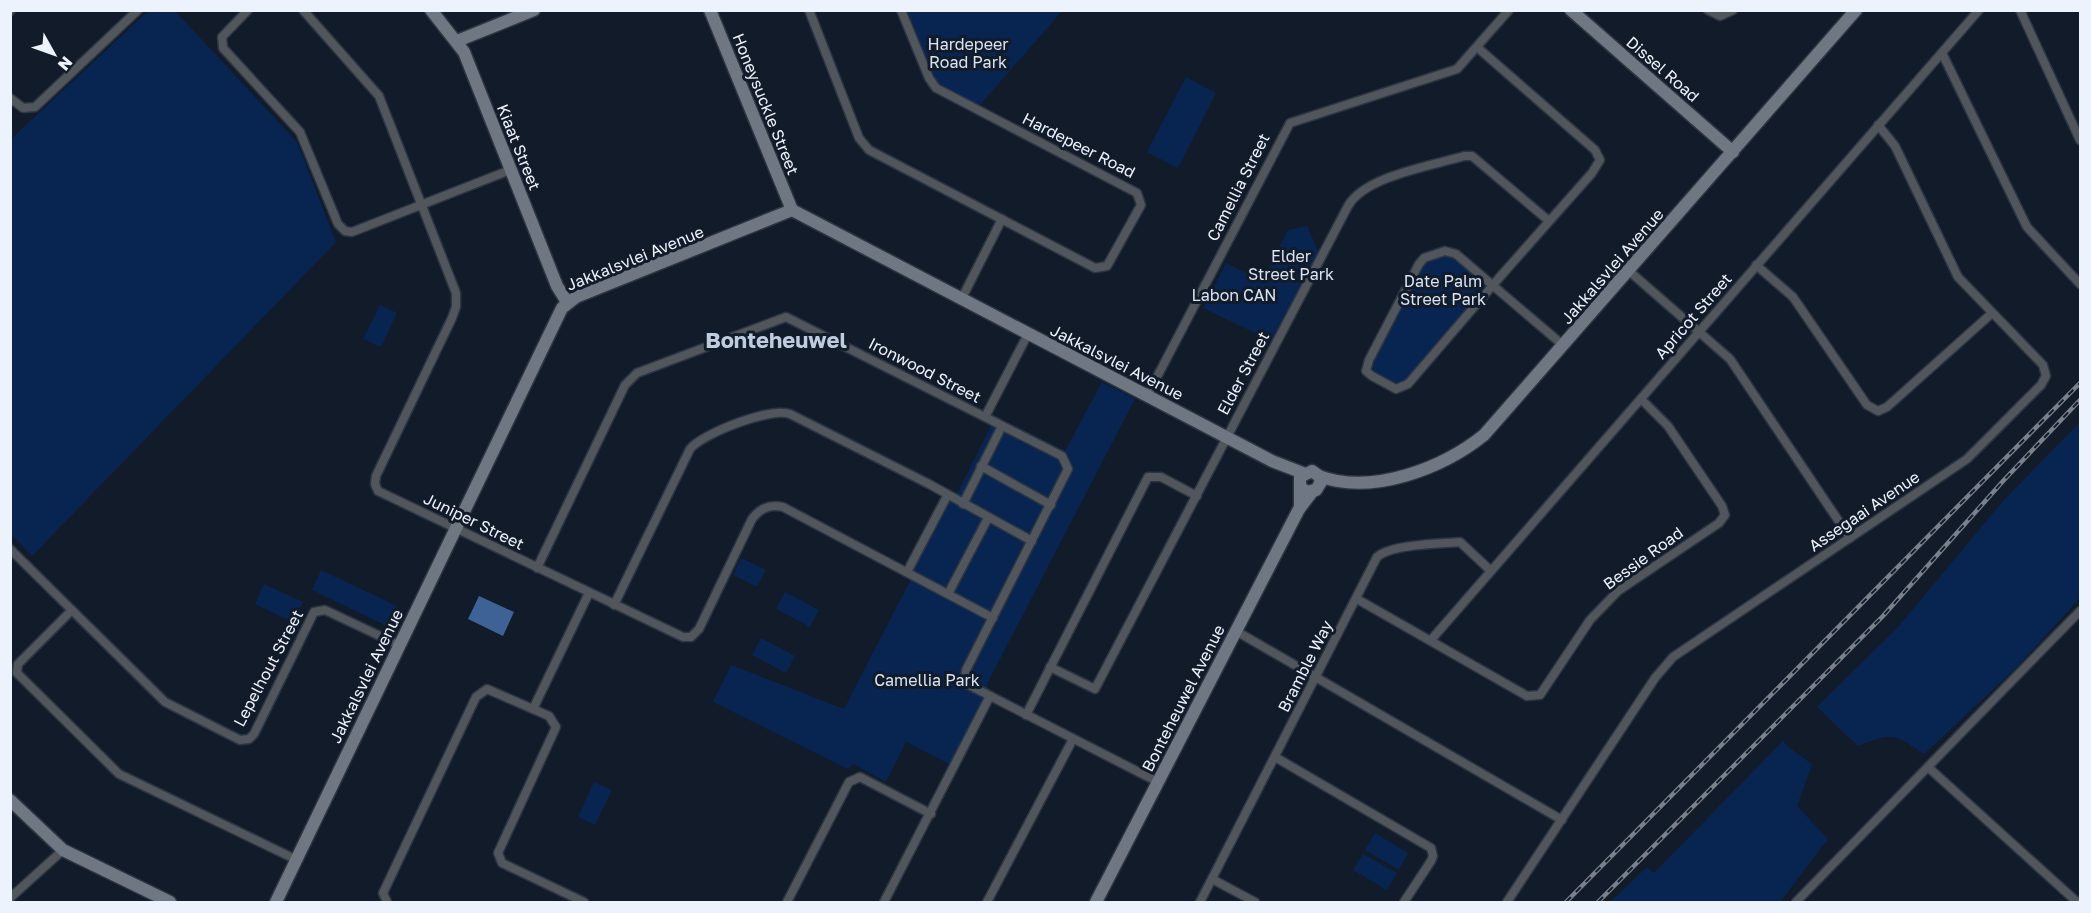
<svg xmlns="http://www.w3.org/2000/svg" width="2091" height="913" font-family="'Golos Text',sans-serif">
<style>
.green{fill:#082551}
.water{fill:#3e6196}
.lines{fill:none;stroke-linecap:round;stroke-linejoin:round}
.street-casing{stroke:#2c3542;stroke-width:11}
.secondary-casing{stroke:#2c3542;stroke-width:15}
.street{stroke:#51565d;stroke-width:8}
.secondary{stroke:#6f7782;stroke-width:12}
.rail-casing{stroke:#79818d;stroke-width:4.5}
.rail{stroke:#121b29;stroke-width:2;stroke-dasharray:7;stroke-linecap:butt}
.labels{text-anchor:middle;stroke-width:6;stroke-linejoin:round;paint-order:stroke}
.park-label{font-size:16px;fill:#d9e4f4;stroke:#121b29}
.street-label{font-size:16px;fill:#ecf3fd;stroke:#121b29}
.district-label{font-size:22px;font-weight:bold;fill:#bfccde;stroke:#121b29}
</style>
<rect width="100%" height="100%" fill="#121b29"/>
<g class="green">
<path d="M 148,11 L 175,11 L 297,142 L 336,242 L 32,556 L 11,534 L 11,139 Z"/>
<path d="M 904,11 L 1062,11 L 979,106 L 941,87 L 932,78 Z"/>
<path d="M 1186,77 L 1216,93 L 1178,168 L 1147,152 Z"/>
<path d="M 1307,226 L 1319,253 L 1274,339 L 1270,340 L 1203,308 L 1226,263 L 1264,282 L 1265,275 L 1288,230 Z"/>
<path d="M 1443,256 C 1457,256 1485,277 1483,291 L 1405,381 L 1394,383 L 1375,373 L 1372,363 L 1420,268 L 1427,261 Z"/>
<path d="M 380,305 L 397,313 L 381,347 L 363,339 Z"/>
<path d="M 1102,382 L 1135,399 L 987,684 L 991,697 L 951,765 L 906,742 L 886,782 L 853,764 L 848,769 L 713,702 L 731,665 L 844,709 L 910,581 L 909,569 L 946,495 L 958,492 L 994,420 L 1013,431 L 1016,426 L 1065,451 Z"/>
<path d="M 2080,422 L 2080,598 L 2015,669 L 1924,754 C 1895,734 1892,732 1858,746 L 1817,707 L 1898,627 L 2004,500 Z"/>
<path d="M 741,558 L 766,570 L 757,587 L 733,575 Z"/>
<path d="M 321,570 L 397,606 L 387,626 L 312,590 Z"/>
<path d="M 264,584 L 303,602 L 293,622 L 255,604 Z"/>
<path d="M 785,592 L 819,610 L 810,627 L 776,609 Z"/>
<path d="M 761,638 L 795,656 L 786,673 L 752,655 Z"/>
<path d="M 1783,741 C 1792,752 1802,755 1812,765 L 1797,806 L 1828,839 L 1780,902 L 1610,902 L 1647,867 L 1654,873 Z"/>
<path d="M 594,782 L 612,790 L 595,825 L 578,817 Z"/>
<path d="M 1375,833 L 1408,853 L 1399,870 L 1365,850 Z"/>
<path d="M 1363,854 L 1397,873 L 1387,890 L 1353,870 Z"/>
</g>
<path class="water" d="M 479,596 L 514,612 L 503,636 L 468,619 Z"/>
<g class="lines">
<g class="street-casing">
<g id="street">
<path d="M 248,10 L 222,37 L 223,48 L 300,132 L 338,224 L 345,231 L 352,232 L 510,170"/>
<path d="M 303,10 L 379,96 L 456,293 L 456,307 L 452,318 L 376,476 L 375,484 L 378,491 L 683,637 L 691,637 L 699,629 L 752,519 C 760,508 770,504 783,507 L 993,618"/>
<path d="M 809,10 L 859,138 L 869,150 L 1095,268 L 1107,266 L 1141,205 L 1137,193 L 936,88 L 929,78 L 901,10"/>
<path d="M 1708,10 L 1720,16 L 1733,10"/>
<path d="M 2020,10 L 2080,140"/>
<path d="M 10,11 L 11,10"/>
<path d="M 1478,48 L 1595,150 L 1600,160 L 1592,173 L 1499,278 L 1493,285 L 1408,384 L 1396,389 L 1372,376 L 1366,371 L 1369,360 L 1419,264 L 1424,258 L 1445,251 L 1456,254 L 1564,346"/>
<path d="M 1942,53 L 2027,227 L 2080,284"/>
<path d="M 10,98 L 23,108 L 35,107 L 138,10"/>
<path d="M 1756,265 L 1793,297 L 1867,405 L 1878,411 L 1887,407 L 1991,314"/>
<path d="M 1629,271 L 1730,359 L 1850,538"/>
<path d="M 961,300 L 1002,219"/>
<path d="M 1147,396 L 1290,123 L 1457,69 L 1509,10"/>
<path d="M 985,417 L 1062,456 L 1068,469 L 966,670 L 965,678 L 967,684 L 1158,782"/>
<path d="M 981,466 L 1051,505"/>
<path d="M 963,504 L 1002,426"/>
<path d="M 10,549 L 165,702 L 240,740 L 249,739 L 254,734 L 314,612 L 325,610 L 399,645"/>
<path d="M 537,568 L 625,385 L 637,373 L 786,317 L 985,417 L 1028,334"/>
<path d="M 907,572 L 947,496"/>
<path d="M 948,594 L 988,518"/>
<path d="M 1357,599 L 1527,696 L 1540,695 L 1590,620 L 1618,591 L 1719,523 L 1725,515 L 1722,506 L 1668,426 L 1642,400"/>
<path d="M 614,605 L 690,449 C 703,433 771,407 790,414 L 929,484 L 1032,541"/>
<path d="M 72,610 L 18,664 L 17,673 L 119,774 L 297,860"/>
<path d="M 1236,631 L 1562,820"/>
<path d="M 1431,640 L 1979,10"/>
<path d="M 1050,667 L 1095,689 L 1348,206 C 1365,176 1431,166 1464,156 L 1472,156 L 1549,221"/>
<path d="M 533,709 L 589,593"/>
<path d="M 1026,715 L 1148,477 L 1161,477 L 1197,496"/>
<path d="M 1275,757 L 1431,848 L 1433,856 L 1431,861 L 1404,902"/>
<path d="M 1929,768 L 2077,902"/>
<path d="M 1212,879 L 1255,902"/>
<path d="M 10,898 L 63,850"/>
<path d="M 387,902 L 383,893 L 476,697 L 487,689 L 549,716 L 556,727 L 498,853 L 502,863 L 584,902"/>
<path d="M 787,902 L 849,782 L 860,777 L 931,814"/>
<path d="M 884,902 L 990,696"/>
<path d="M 987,902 L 1073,739"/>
<path d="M 1200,902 L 1377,557 C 1391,544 1440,544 1460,542 L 1491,571"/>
<path d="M 1507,902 L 1655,678 L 1673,657 L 1967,459 L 2041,385 L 2046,376 L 2043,365 L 1958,277 L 1895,146 L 1878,125"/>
<path d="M 1796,902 L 2080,611"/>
</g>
</g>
<g class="secondary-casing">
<g id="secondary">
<path d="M 431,10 L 464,52 L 557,286 L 567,302"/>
<path d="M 710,10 L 792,210"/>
<path d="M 1571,10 L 1733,152"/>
<path d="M 457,41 L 534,10"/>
<path d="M 792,210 L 1272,461 L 1303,473"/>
<path d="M 1319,476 C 1372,496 1443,468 1484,435 L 1856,10"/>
<path d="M 1300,507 L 1300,477 L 1312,471 L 1319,476 L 1321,482 L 1316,490 L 1306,492 L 1302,488"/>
<path d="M 10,800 L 63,850 L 170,902"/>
<path d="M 276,902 L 562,308 L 576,297 L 792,210"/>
<path d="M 1096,902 L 1299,509 L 1312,492"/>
</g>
</g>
<use href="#street" class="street"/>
<use href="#secondary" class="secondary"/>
<g class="rail-casing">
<g id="rail">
<path d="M 1566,902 L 2080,383"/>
<path d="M 1598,902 L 1883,616 L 2004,480 L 2080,400"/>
</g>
</g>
<use href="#rail" class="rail"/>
</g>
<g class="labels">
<g class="park-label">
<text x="968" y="50">Hardepeer<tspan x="968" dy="18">Road Park</tspan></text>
<text x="1291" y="262">Elder<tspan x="1291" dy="18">Street Park</tspan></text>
<text x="1443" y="287">Date Palm<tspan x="1443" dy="18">Street Park</tspan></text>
<text x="1234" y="301">Labon CAN</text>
<text x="927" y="686">Camellia Park</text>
</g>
<g class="street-label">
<text transform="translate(1663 69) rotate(41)" y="6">Dissel Road</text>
<text transform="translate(766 104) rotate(68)" y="6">Honeysuckle Street</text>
<text transform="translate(1079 145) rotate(27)" y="6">Hardepeer Road</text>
<text transform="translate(519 147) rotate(68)" y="6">Kiaat Street</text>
<text transform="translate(1238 187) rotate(-63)" y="6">Camellia Street</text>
<text transform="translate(635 258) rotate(-22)" y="6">Jakkalsvlei Avenue</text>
<text transform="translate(1612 266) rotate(-49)" y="6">Jakkalsvlei Avenue</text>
<text transform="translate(1693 316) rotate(-49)" y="6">Apricot Street</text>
<text transform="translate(1117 362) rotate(27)" y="6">Jakkalsvlei Avenue</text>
<text transform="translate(925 370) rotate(27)" y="6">Ironwood Street</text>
<text transform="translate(1243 373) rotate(-62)" y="6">Elder Street</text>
<text transform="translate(1864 511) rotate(-34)" y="6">Assegaai Avenue</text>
<text transform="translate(474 521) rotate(26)" y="6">Juniper Street</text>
<text transform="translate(1643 558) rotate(-36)" y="6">Bessie Road</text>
<text transform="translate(1305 666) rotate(-63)" y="6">Bramble Way</text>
<text transform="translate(268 668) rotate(-62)" y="6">Lepelhout Street</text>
<text transform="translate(366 676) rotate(-64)" y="6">Jakkalsvlei Avenue</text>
<text transform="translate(1183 698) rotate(-63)" y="6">Bonteheuwel Avenue</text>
</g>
<g class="district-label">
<text x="776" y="348">Bonteheuwel</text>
</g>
</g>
<rect width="2091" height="913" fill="none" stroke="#ecf3fd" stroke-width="24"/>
<g transform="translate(54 54) rotate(130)" stroke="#121b29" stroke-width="4.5" paint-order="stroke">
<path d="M0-4.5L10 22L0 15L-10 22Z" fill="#ecf3fd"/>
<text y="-9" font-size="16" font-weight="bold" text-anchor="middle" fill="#ecf3fd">N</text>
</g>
</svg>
